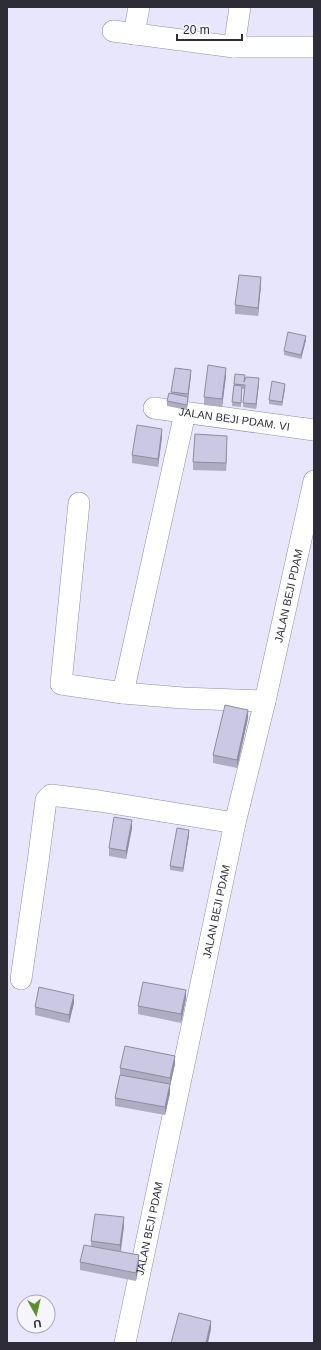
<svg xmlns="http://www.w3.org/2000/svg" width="321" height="1350" font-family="Arial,sans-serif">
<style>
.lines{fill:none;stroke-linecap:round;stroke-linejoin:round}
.minor-casing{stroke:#908da6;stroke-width:22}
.minor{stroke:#fff;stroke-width:21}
.wall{fill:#afacc3}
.shaded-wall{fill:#8e8c9f}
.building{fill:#cbc8e3;stroke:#8e8c9f}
.labels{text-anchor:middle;stroke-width:3;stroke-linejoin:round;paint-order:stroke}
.street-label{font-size:11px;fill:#2d2c37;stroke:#f6f5fb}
</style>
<rect width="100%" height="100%" fill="#e8e6fc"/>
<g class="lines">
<g class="minor-casing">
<g id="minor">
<path d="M 113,31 L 234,47 L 314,47"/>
<path d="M 134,34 L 139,7"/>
<path d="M 234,47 L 240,7"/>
<path id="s1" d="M 154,408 L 314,430"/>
<path d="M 79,503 L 61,684 L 123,693 L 183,698 L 265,701"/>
<path d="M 123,693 L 185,413"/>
<path d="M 21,979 L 38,862 L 46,800 L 51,795 L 99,801 L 235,823"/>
<path id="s2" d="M 125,1343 L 235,823 L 265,701 L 314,481"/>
</g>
</g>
<use href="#minor" class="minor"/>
</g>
<g class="wall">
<path d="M 261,285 L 258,316 L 235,314 L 235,305 Z"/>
<path d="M 306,340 L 301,359 L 284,355 L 284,351 Z"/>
<path d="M 175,368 L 191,375 L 187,410 L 167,406 L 167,401 L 171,393 Z"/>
<path d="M 235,374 L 245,380 L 259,383 L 256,409 L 243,407 L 244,389 L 242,389 L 241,407 L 232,406 Z"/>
<path d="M 226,376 L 222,407 L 204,405 L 204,397 Z"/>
<path d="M 285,388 L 282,406 L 269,404 L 269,400 Z"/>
<path d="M 162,437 L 158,467 L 132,463 L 132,455 Z"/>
<path d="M 227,444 L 226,471 L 193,470 L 193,462 Z"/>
<path d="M 248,718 L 237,768 L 213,763 L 213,755 Z"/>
<path d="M 132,828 L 126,859 L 109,856 L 109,848 Z"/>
<path d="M 189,835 L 183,872 L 170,870 L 170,866 Z"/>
<path d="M 186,998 L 181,1023 L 138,1014 L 138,1006 Z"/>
<path d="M 74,1003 L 69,1023 L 35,1015 L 35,1007 Z"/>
<path d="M 175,1064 L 170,1086 L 170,1093 L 165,1115 L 115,1106 L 115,1098 L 120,1075 L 120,1068 Z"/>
<path d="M 124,1226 L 121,1252 L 139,1263 L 136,1281 L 80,1270 L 80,1262 L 91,1246 L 91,1241 Z"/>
</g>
<g class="shaded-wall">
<path d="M 261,277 L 261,285 L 258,316 L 258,308 Z"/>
<path d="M 306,336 L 306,340 L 301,359 L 301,355 Z"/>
<path d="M 226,368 L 226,376 L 222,407 L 222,399 Z"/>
<path d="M 191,370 L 191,375 L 188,399 L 188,394 Z"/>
<path d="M 259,378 L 259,383 L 256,409 L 256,404 Z"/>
<path d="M 285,384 L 285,388 L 282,406 L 282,402 Z"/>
<path d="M 162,429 L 162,437 L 158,467 L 158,459 Z"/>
<path d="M 227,436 L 227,444 L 226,471 L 226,463 Z"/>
<path d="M 248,710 L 248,718 L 237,768 L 237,760 Z"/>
<path d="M 132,820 L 132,828 L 126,859 L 126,851 Z"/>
<path d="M 189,830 L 189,835 L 183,872 L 183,868 Z"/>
<path d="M 186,990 L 186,998 L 181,1023 L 181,1014 Z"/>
<path d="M 74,995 L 74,1003 L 69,1023 L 69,1015 Z"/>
<path d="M 175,1056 L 175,1064 L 170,1086 L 170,1078 Z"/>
<path d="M 170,1084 L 170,1093 L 165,1115 L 165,1107 Z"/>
<path d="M 124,1217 L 124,1226 L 120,1253 L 120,1245 Z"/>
<path d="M 139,1255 L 139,1263 L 136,1281 L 136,1273 Z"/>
<path d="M 211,1321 L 211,1329 L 208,1343 L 206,1343 Z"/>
</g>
<g class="building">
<path d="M 239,275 L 261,277 L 258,308 L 235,305 Z"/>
<path d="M 288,332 L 306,336 L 301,355 L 284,351 Z"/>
<path d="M 208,365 L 226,368 L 222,399 L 204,397 Z"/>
<path d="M 175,368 L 191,370 L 188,394 L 171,392 Z"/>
<path d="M 235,374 L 245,375 L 244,382 L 246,377 L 259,378 L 256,404 L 243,403 L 245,385 L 234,384 Z"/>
<path d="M 272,381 L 285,384 L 282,402 L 269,400 Z"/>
<path d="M 234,385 L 242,386 L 241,403 L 232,402 Z"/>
<path d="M 169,393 L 188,397 L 187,405 L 167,401 Z"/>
<path d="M 137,425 L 162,429 L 158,459 L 132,455 Z"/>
<path d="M 195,434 L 227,436 L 226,463 L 193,462 Z"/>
<path d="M 225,705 L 248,710 L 237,760 L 213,755 Z"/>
<path d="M 114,817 L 132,820 L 126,851 L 109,848 Z"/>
<path d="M 177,828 L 189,830 L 183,868 L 170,866 Z"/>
<path d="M 143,982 L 186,990 L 181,1014 L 138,1006 Z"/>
<path d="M 39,987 L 74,995 L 69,1015 L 35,1007 Z"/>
<path d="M 125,1046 L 175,1056 L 170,1078 L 120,1068 Z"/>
<path d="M 120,1075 L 170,1084 L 165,1107 L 115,1098 Z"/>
<path d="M 95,1214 L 124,1217 L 120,1245 L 91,1241 Z"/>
<path d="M 84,1245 L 139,1255 L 136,1273 L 80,1262 Z"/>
<path d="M 179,1313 L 211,1321 L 206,1343 L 171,1343 Z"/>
</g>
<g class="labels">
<g class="street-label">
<text dy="4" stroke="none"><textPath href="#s1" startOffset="81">JALAN BEJI PDAM. VI</textPath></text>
<text dy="4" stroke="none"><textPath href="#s2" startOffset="765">JALAN BEJI PDAM</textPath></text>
<text dy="4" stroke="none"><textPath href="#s2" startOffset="441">JALAN BEJI PDAM</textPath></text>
<text dy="4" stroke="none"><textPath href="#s2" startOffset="117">JALAN BEJI PDAM</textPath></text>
</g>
</g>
<rect width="321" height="1350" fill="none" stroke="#2d2c37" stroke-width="16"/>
<g transform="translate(36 1314) rotate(172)"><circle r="19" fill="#f6f5fb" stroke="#a6a5ad"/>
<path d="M0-3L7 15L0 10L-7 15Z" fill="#58912d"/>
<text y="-6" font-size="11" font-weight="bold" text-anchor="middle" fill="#2d2c37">U</text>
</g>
<path d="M177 34v6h65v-6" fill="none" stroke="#2d2c37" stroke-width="2"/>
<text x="183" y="34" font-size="12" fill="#2d2c37" stroke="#f6f5fb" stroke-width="3" paint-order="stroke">20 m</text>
</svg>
